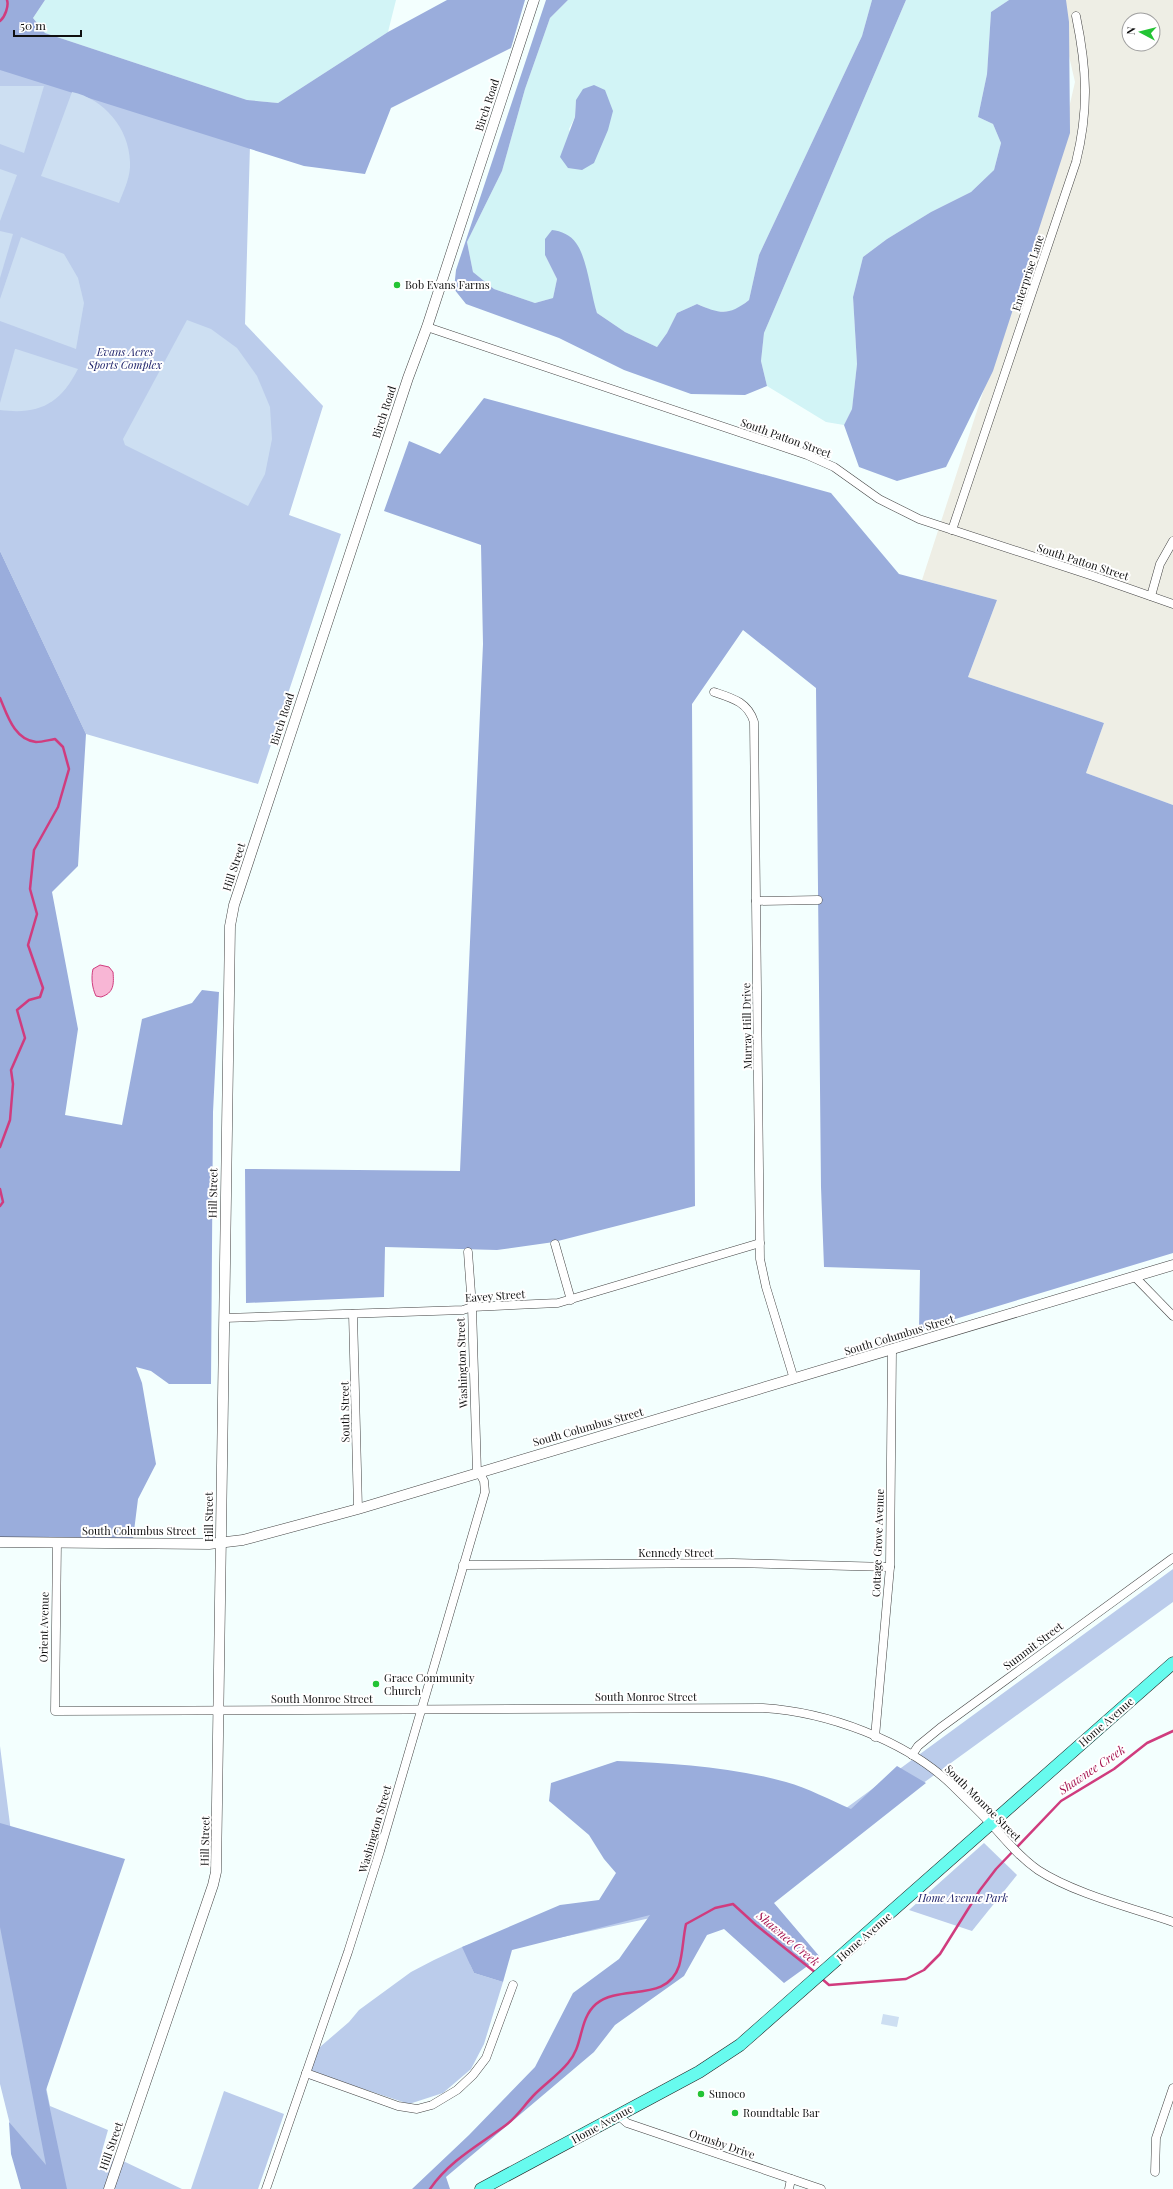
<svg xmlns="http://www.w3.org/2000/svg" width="1173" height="2189" font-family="'Playfair Display',serif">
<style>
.industrial{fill:#eeeee5;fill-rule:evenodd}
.farmland{fill:#d2f4f6;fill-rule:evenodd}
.green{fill:#bbcceb}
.forest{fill:#9aaddc}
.pitch{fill:#cddff2}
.water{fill:#f8b6d5;stroke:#d03c7e}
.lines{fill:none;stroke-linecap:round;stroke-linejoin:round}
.stream{stroke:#d03c7e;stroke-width:2.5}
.minor-casing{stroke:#434343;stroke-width:9}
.tertiary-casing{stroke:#434343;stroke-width:11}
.primary-casing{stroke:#212121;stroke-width:13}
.minor{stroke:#fff;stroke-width:8}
.tertiary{stroke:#fff;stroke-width:10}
.primary{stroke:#67fbee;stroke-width:12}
.poi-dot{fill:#24c435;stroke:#fff;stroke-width:1.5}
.labels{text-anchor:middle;stroke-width:4;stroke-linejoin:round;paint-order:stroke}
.street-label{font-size:11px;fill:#101010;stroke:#fff}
.poi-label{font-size:11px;fill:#101010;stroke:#fff;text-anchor:start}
.park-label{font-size:11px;font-style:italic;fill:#1e226a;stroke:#fff}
.water-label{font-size:12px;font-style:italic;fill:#a61550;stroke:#fff}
</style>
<rect width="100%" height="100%" fill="#f3fffe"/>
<path class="industrial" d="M 1056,0 L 1173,0 L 1173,805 L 1086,773 L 1104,723 L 968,677 L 997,600 L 922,580 L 1053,177 L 1075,82 ZM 1129,20 L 1153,20 L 1153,44 L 1129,44 Z"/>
<g class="farmland">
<path d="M 45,0 L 396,0 L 388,32 L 278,103 L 247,100 L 45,33 L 33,18 Z"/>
<path d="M 568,0 L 872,0 L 862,36 L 759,255 L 749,300 L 735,311 L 716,312 L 697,304 L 677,313 L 667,333 L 657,347 L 625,332 L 597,313 L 591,295 L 545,255 L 557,279 L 553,298 L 535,303 L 494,289 L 473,272 L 467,242 L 502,171 L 525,89 L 550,18 ZM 576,100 L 582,170 L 569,129 L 575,117 Z"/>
<path d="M 906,0 L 1009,0 L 991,12 L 987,74 L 978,117 L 993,124 L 1001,143 L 994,170 L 971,192 L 931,212 L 887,239 L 863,257 L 853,297 L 857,364 L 852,409 L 844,425 L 826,422 L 767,386 L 761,361 L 764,333 Z"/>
</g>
<g class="green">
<path d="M 0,46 L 250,145 L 245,324 L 323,406 L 289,515 L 341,534 L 258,784 L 86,734 L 0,551 Z"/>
<path d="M 1173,1569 L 1173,1602 L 904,1797 L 655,1917 L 526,1945 L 470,1964 L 474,1973 L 503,1982 L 484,2044 L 471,2069 L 443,2093 L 409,2104 L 321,2075 L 321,2073 L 315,2081 L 304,2077 L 313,2053 L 349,2022 L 359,2010 L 411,1972 L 434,1960 L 462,1947 L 514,1929 L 823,1825 Z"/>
<path d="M 0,1746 L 23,1926 L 13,1928 L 50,2106 L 108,2130 L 102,2151 L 182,2189 L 26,2189 L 0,2084 Z"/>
<path d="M 984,1843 L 1017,1875 L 972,1931 L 909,1910 Z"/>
<path d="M 224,2091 L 284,2114 L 258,2189 L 191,2189 Z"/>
</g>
<g class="forest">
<path d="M 0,0 L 45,0 L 33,18 L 45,33 L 247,100 L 278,103 L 388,32 L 447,0 L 525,0 L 511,48 L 391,108 L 365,174 L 304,166 L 0,70 Z"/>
<path d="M 546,0 L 568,0 L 550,18 L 525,89 L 502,171 L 467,242 L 473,272 L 494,289 L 535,303 L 553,298 L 557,279 L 545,255 L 545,239 L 552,230 C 561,231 571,235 576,243 C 587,257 591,295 597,313 L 625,332 L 657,347 L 667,333 L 677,313 L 697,304 C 720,314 729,316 749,300 L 759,255 L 862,36 L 872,0 L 906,0 L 764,333 L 761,361 L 767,386 L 745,395 L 691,394 L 624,370 L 559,338 L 466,304 L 454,289 L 456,270 Z"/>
<path d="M 1009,0 L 1066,0 L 1069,22 L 1070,133 L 993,371 L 946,467 L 897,481 L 859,467 L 844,425 L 852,409 L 857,364 L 853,297 L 863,257 L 887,239 L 931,212 L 971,192 L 994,170 L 1001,143 L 993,124 L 978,117 L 987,74 L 991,12 Z"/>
<path d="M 594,85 L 605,90 L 613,111 L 608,130 L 594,163 L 582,170 L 568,168 L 560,157 L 575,117 L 576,100 L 583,89 Z"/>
<path d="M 484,398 L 831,493 L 899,574 L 997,600 L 968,677 L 1104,723 L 1086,773 L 1173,805 L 1173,1253 L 919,1330 L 920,1270 L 824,1267 L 821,1187 L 816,688 L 743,630 L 692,704 L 695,1206 L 554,1242 L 497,1250 L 385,1247 L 384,1297 L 246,1303 L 245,1169 L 460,1171 L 483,644 L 481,545 L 384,511 L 409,441 L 440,454 Z"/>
<path d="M 0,551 L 86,734 L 78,866 L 52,892 L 78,1029 L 65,1115 L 122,1125 L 142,1019 L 192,1003 L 202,990 L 219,992 L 213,1112 L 211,1384 L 169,1384 L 151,1371 L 136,1367 L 142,1383 L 156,1464 L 138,1499 L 133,1539 L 0,1537 Z"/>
<path d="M 617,1761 C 673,1763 732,1767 786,1782 C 808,1788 830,1800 851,1809 L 897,1766 L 926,1783 L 774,1903 L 820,1957 L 784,1983 L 724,1929 L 707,1935 L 684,1976 L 615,2025 L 594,2052 L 446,2177 L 450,2189 L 412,2189 L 469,2135 L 535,2067 L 573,1993 L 619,1959 L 650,1915 L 512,1950 L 503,1982 L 474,1973 L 462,1947 L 560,1905 L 599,1900 L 616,1873 L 604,1859 L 589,1835 L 549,1801 L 551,1783 Z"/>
<path d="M 0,1823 L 125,1859 L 46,2090 L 67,2189 L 21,2189 L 11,2154 L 9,2122 L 46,2165 L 0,1927 Z"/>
</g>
<g class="pitch">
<path d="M 0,86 L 44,86 L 24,153 L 0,144 Z"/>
<path d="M 72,92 C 104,99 129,128 130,162 C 131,176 124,190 119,203 L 41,176 Z"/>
<path d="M 0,169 L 17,175 L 0,221 Z"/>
<path d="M 0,231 L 13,234 L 0,278 Z"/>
<path d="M 21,237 L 64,254 L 78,278 L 84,303 L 76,349 L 0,321 L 0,299 Z"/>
<path d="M 187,320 L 211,329 L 237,348 L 257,376 L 270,407 L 272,439 L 265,474 L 248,506 L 125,445 L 123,439 Z"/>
<path d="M 15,349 L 16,349 L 78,369 C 60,404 39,415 0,410 L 0,403 Z"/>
<path d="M 883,2014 L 899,2017 L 897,2027 L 881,2024 Z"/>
</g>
<path class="water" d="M 100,965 L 109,967 L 113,972 C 114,984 114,993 101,997 L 96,996 C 92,988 91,977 93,969 Z"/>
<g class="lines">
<g class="stream">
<path d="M 0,21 C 5,17 9,6 7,0"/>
<path d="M 0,698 C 7,714 14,740 36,742 C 42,742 49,740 55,739 L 63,747 L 69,769 L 58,807 L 34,850 L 30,889 L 37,914 L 28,945 L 43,988 L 40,997 L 29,1000 L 17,1010 L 25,1038 L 11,1070 L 13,1084 L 10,1120 L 0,1147"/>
<path d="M 0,1189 L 3,1202 L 0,1206"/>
<path d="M 821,1978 L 829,1985 L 906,1979 L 924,1970 L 940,1954 L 980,1890 L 996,1869 L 1061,1801 L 1114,1769 L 1147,1743 L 1173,1731"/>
<path d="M 430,2189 C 449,2161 479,2145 506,2125 C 517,2117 525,2104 535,2094 C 545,2084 558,2075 568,2063 C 584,2045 578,2020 596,2004 C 620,1984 667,2003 679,1966 C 683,1953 683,1937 686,1924 L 715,1908 L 733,1904 L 756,1925 L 816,1973"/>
</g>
<g class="minor-casing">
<g id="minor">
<path d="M 427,327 L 807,455 L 834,467 L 879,499 L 919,519 L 1093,576 L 1173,604"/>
<path d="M 952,530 L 1076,162 C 1089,110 1087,69 1076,16"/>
<path d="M 1151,596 L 1160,564 L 1173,541"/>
<path d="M 714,692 C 732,698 748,702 754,722 L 760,1259 L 766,1287 L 794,1379"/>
<path d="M 756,901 L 818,900"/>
<path d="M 555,1244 L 571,1300"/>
<path d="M 468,1252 L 472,1307 L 477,1473"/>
<path d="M 1135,1277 L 1173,1316"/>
<path d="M 353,1314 L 358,1509"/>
<path d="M 224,1318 L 463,1310 L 472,1307 L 558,1303 L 760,1243"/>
<path d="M 57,1542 L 55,1711 L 763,1708 C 827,1712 905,1740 952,1785 C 965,1798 978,1810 991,1824 C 1006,1840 1019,1857 1038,1870 C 1073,1893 1132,1908 1173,1922"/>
<path d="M 463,1565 L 733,1563 L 890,1567"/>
<path d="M 875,1737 L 890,1567 L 892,1350"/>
<path d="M 912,1755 L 918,1746 L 940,1728 L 1173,1558"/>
<path d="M 306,2073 L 398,2106 L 417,2109 L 432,2105 L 457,2090 L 473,2075 L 486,2058 L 513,1985"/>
<path d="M 618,2115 L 627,2123 L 821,2189"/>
<path d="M 1155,2172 L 1156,2138 L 1173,2088"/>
<path d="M 266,2189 L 348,1952 L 380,1851 L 485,1492 L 484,1481 L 479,1472"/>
<path d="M 789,2189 L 791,2179"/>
</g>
</g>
<g class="tertiary-casing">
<g id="tertiary">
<path d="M 0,1542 L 209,1544 L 243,1540 L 358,1509 L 1173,1265"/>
<path d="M 109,2189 L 213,1885 L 216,1872 L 230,926 L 234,905 L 408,378 L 427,327 L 534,0"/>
</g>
</g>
<g class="primary-casing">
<path id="primary" d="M 481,2189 L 699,2072 L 740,2045 L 1173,1663"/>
</g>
<use href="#minor" class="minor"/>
<use href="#tertiary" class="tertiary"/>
<use href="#primary" class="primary"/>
</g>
<g class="poi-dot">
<circle cx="397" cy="285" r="4"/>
<circle cx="376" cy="1684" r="4"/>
<circle cx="701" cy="2094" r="4"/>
<circle cx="735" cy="2113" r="4"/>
</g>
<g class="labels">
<g class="street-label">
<text transform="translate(487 105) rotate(-72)" y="4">Birch Road</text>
<text transform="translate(1028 273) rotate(-72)" y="4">Enterprise Lane</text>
<text transform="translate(384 412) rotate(-72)" y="4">Birch Road</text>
<text transform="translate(786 438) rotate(20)" y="4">South Patton Street</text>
<text transform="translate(1083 562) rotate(18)" y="4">South Patton Street</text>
<text transform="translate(282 719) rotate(-72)" y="4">Birch Road</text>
<text transform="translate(234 867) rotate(-72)" y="4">Hill Street</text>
<text transform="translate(747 1026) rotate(-91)" y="4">Murray Hill Drive</text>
<text transform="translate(213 1193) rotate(-89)" y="4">Hill Street</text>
<text transform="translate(495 1296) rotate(-4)" y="4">Eavey Street</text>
<text transform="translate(899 1335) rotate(-17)" y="4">South Columbus Street</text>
<text transform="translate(462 1363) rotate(-92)" y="4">Washington Street</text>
<text transform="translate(345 1412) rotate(-91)" y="4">South Street</text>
<text transform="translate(588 1427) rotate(-16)" y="4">South Columbus Street</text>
<text transform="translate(209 1517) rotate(-90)" y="4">Hill Street</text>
<text x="139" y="1535">South Columbus Street</text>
<text transform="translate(878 1543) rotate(-88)" y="4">Cottage Grove Avenue</text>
<text x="676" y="1557">Kennedy Street</text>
<text transform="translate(44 1627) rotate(-89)" y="4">Orient Avenue</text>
<text transform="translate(1033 1646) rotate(-37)" y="4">Summit Street</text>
<text x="646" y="1701">South Monroe Street</text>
<text x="322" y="1703">South Monroe Street</text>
<text transform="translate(1106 1722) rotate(-41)" y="4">Home Avenue</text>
<text transform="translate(983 1803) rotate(45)" y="4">South Monroe Street</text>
<text transform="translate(375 1829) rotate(-74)" y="4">Washington Street</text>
<text transform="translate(205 1841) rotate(-89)" y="4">Hill Street</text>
<text transform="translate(864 1937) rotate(-41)" y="4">Home Avenue</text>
<text transform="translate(602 2124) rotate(-29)" y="4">Home Avenue</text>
<text transform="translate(722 2144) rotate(19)" y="4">Ormsby Drive</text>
<text transform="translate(111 2146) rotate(-71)" y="4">Hill Street</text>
</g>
<g class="poi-label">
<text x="405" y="289">Bob Evans Farms</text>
<text x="384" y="1682">Grace Community<tspan x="384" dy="13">Church</tspan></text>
<text x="709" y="2098">Sunoco</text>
<text x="743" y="2117">Roundtable Bar</text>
</g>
<g class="park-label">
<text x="125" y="356">Evans Acres<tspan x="125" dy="13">Sports Complex</tspan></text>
<text x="963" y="1902">Home Avenue Park</text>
</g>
<g class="water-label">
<text transform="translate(1092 1770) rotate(-34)" y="4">Shawnee Creek</text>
<text transform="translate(788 1939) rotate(40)" y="4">Shawnee Creek</text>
</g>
</g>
<g transform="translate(1141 32) rotate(277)"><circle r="19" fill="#ffffff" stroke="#9f9f9f"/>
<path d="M0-3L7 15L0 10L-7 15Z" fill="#24c435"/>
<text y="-6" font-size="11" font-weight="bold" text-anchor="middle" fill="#101010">N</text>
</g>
<path d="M14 30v6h67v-6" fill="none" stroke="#101010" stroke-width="2"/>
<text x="20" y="30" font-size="12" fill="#101010" stroke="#ffffff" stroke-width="3" paint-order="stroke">50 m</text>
</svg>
